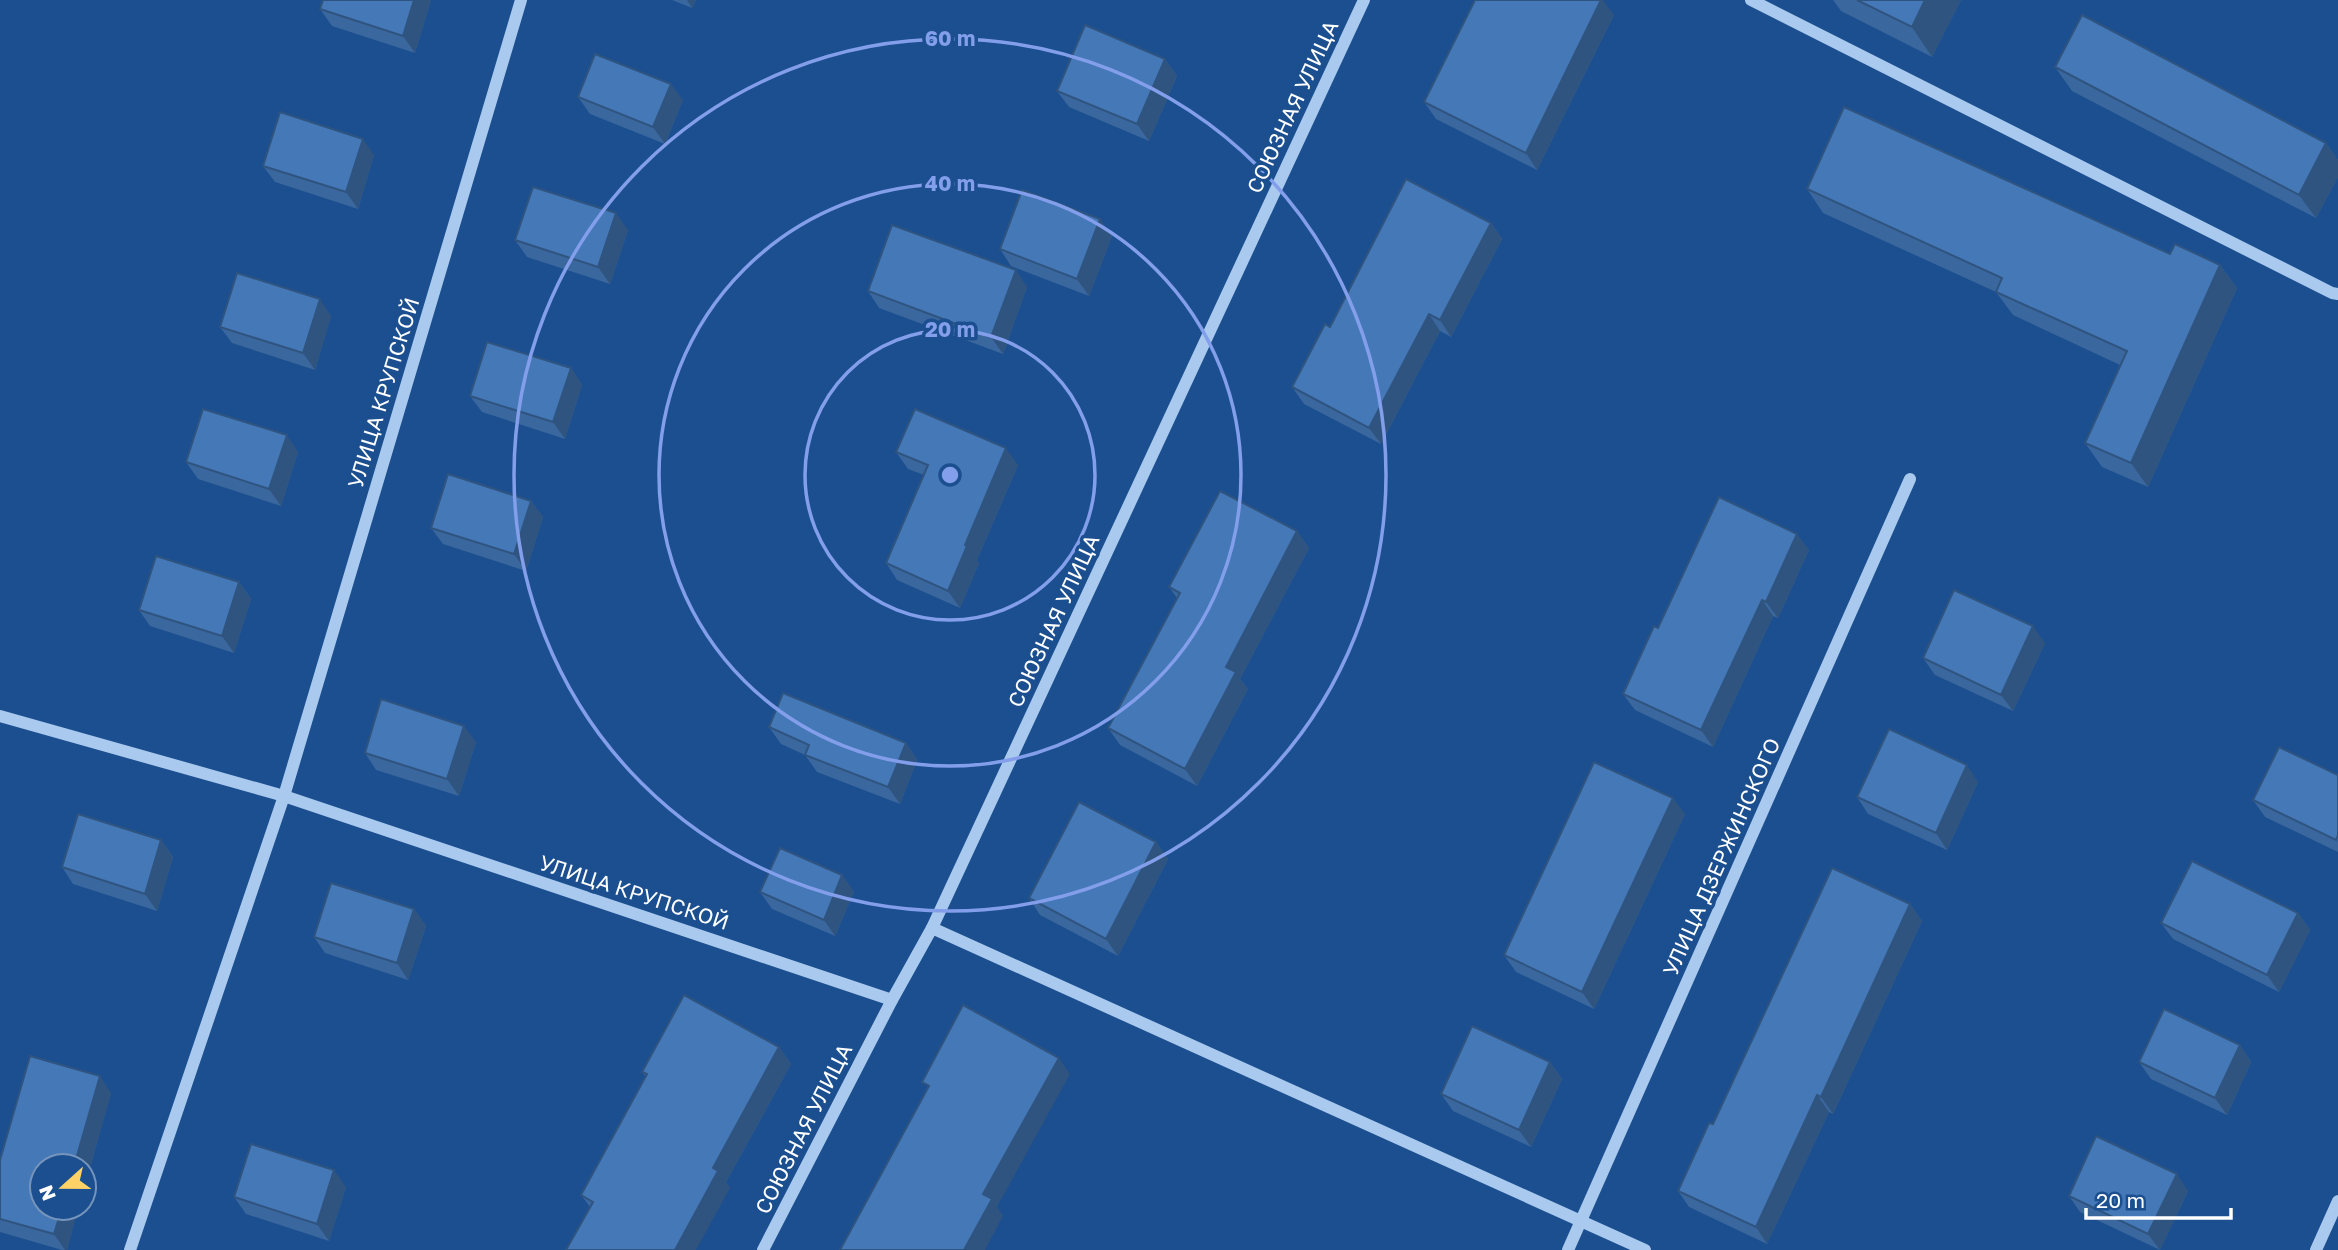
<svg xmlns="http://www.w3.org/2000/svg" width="2338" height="1250" font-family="'Golos Text',sans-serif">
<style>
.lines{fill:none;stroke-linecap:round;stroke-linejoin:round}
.minor{stroke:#a9c9ee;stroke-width:12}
.wall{fill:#3a679d}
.shaded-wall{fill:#305480}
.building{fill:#4478b7;stroke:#305480;stroke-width:2}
.ring{fill:none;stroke:#839eea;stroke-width:3.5}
.labels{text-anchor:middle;stroke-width:7;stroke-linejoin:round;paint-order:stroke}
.street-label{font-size:21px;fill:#fff;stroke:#1b4f8f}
.centre{fill:#839eea;stroke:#1b4f8f;stroke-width:3.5}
.ring-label{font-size:21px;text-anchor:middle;font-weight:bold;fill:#839eea;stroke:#1b4f8f;stroke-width:7;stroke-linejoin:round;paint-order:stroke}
</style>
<rect width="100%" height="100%" fill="#1b4f8f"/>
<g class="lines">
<g class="minor">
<path d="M 1751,0 L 2332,293 L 2338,294"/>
<path d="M 0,716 L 284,796 L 892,1000"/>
<path d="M 932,928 L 1645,1250"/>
<path d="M 130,1250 L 284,796 L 521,0"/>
<path d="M 763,1250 L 892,1000 L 932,928 L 1364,0"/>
<path d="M 1568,1250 L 1910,479"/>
<path d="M 2316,1250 L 2338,1201"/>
</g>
</g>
<g class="wall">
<path d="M 323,0 L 431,0 L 415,53 L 332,26 L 320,9 Z"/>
<path d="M 672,0 L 696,0 L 692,8 Z"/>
<path d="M 1833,0 L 1961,0 L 1932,57 L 1841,11 Z"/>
<path d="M 1614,15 L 1537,170 L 1436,119 L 1424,102 Z"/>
<path d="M 1165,59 L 1177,76 L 1149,141 L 1069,107 L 1057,91 Z"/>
<path d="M 2055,67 L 2326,143 L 2338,160 L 2338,177 L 2316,218 L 2072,91 Z"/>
<path d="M 578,97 L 683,100 L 665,144 L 590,114 Z"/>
<path d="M 374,155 L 358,209 L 275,182 L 263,166 Z"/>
<path d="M 1807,189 L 2220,265 L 2237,288 L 2148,487 L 2102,467 L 2085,443 L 2120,365 L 2013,315 L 1996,292 L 1823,213 Z"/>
<path d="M 1491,223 L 1502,239 L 1451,337 L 1440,331 L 1381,444 L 1304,404 L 1292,387 Z"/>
<path d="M 628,230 L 610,284 L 527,257 L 515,240 Z"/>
<path d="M 1112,236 L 1089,296 L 1011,266 L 1000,249 Z"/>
<path d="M 1027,287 L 1003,354 L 879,308 L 868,291 Z"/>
<path d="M 331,316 L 315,370 L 232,343 L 220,327 Z"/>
<path d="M 571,368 L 582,385 L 565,439 L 482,412 L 470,396 Z"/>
<path d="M 298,452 L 281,506 L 198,479 L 186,462 Z"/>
<path d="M 896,452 L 1018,465 L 977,560 L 979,563 L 960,608 L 897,580 L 886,563 L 924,475 L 908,469 Z"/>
<path d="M 531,501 L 543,517 L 526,571 L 443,544 L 431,528 Z"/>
<path d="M 1297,531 L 1309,548 L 1240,679 L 1248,689 L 1197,786 L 1120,745 L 1108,728 L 1177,598 L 1169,587 Z"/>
<path d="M 1809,550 L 1778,618 L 1773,616 L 1713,747 L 1635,710 L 1623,694 L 1658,628 Z"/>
<path d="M 239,582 L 251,599 L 234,653 L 150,626 L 139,610 Z"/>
<path d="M 2045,643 L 2013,711 L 1935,675 L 1923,658 Z"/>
<path d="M 769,727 L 906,743 L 917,760 L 900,804 L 817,772 L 805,755 L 781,744 Z"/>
<path d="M 476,742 L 459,796 L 376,770 L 365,753 Z"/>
<path d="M 2338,775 L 2338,852 L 2265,817 L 2253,800 Z"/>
<path d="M 1978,782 L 1947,850 L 1868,814 L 1857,797 Z"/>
<path d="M 1685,814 L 1594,1009 L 1516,972 L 1504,955 Z"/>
<path d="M 161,840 L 173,857 L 157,911 L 73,884 L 62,867 Z"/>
<path d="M 1156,842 L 1168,859 L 1118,956 L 1040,915 L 1029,898 Z"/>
<path d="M 842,875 L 854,892 L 835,936 L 772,909 L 760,892 Z"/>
<path d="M 1910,904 L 1922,921 L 1833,1114 L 1829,1112 L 1767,1244 L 1689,1207 L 1678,1191 L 1713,1124 Z"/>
<path d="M 414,909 L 426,926 L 408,980 L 325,953 L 314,937 Z"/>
<path d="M 2298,913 L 2310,930 L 2279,992 L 2173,939 L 2161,923 Z"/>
<path d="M 2240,1045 L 2251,1062 L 2227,1115 L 2151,1079 L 2139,1062 Z"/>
<path d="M 779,1047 L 791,1064 L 726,1182 L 730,1188 L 590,1207 L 581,1195 L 646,1077 L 642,1072 Z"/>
<path d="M 1550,1062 L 1562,1079 L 1531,1147 L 1453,1111 L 1441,1094 Z"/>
<path d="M 111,1093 L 84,1189 L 84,1166 L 42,1208 L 78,1208 L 67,1250 L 62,1250 L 0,1232 L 0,1160 Z"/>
<path d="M 346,1187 L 329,1241 L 246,1214 L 234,1197 Z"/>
<path d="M 2188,1191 L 2160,1250 L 2080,1212 L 2069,1196 Z"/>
</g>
<g class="shaded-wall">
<path d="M 414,0 L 431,0 L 415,53 L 403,36 Z"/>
<path d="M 687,0 L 696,0 L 692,8 Z"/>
<path d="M 1601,0 L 1603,0 L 1614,15 L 1537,170 L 1526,153 Z"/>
<path d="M 1925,0 L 1961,0 L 1932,57 L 1912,27 Z"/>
<path d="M 1165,59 L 1177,76 L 1149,141 L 1137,124 Z"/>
<path d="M 671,84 L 683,100 L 665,144 L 653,127 Z"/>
<path d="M 363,139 L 374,155 L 358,209 L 346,192 Z"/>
<path d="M 2326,143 L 2338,160 L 2338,177 L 2316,218 L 2299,195 Z"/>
<path d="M 616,213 L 628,230 L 610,284 L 598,267 Z"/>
<path d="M 1100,219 L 1112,236 L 1089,296 L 1077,279 Z"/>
<path d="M 1491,223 L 1502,239 L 1451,337 L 1440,320 Z"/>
<path d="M 2220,265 L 2237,288 L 2148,487 L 2131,463 Z"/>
<path d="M 1016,270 L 1027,287 L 1003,354 L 991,337 Z"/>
<path d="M 320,299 L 331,316 L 315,370 L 303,353 Z"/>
<path d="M 1429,314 L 1440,331 L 1381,444 L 1369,428 Z"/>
<path d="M 571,368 L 582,385 L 565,439 L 553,422 Z"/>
<path d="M 287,435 L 298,452 L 281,506 L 269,489 Z"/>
<path d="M 1006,448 L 1018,465 L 977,560 L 979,563 L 960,608 L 948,591 L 965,545 Z"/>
<path d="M 531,501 L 543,517 L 526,571 L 514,554 Z"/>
<path d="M 1297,531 L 1309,548 L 1240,679 L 1248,689 L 1197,786 L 1185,769 L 1226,667 Z"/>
<path d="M 1797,534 L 1809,550 L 1778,618 L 1766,602 Z"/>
<path d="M 239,582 L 251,599 L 234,653 L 222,636 Z"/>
<path d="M 1762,600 L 1773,616 L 1713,747 L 1701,730 Z"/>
<path d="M 2033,626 L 2045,643 L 2013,711 L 2001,695 Z"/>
<path d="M 464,726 L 476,742 L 459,796 L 447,779 Z"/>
<path d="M 906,743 L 917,760 L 900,804 L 888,787 Z"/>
<path d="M 1967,765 L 1978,782 L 1947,850 L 1936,833 Z"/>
<path d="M 1673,798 L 1685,814 L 1594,1009 L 1582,992 Z"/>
<path d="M 161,840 L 173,857 L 157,911 L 145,894 Z"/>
<path d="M 1156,842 L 1168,859 L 1118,956 L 1106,939 Z"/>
<path d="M 842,875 L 854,892 L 835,936 L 824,920 Z"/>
<path d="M 1910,904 L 1922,921 L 1833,1114 L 1821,1097 Z"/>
<path d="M 414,909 L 426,926 L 408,980 L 397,963 Z"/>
<path d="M 2298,913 L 2310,930 L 2279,992 L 2267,975 Z"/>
<path d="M 2240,1045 L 2251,1062 L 2227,1115 L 2215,1098 Z"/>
<path d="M 779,1047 L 791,1064 L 726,1182 L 730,1188 L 696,1250 L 675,1250 L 713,1168 Z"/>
<path d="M 1059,1058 L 1070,1074 L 997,1207 L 1003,1216 L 985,1250 L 964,1250 L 983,1194 Z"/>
<path d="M 1550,1062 L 1562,1079 L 1531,1147 L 1519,1130 Z"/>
<path d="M 100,1076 L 111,1093 L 84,1189 L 84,1166 L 74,1166 Z"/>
<path d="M 1817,1095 L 1829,1112 L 1767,1244 L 1756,1227 Z"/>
<path d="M 334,1170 L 346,1187 L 329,1241 L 317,1224 Z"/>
<path d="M 2177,1174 L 2188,1191 L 2160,1250 L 2148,1234 Z"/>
<path d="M 62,1208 L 78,1208 L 67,1250 L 65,1250 L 54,1234 Z"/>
</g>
<g class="building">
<path d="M 323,0 L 414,0 L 403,36 L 320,9 Z"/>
<path d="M 1475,0 L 1601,0 L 1526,153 L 1424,102 Z"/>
<path d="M 1857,0 L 1925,0 L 1912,27 Z"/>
<path d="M 2082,15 L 2326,143 L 2299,195 L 2055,67 Z"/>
<path d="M 1085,25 L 1165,59 L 1137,124 L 1057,91 Z"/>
<path d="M 595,54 L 671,84 L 653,127 L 578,97 Z"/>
<path d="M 1844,107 L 2170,254 L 2175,244 L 2220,265 L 2131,463 L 2085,443 L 2127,351 L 1996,292 L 2002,278 L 1807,189 Z"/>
<path d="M 280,112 L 363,139 L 346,192 L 263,166 Z"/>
<path d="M 1406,179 L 1491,223 L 1440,320 L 1429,314 L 1369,428 L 1292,387 L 1325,324 L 1330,327 Z"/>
<path d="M 533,187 L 616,213 L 598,267 L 515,240 Z"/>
<path d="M 1022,190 L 1100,219 L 1077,279 L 1000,249 Z"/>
<path d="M 892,225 L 1016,270 L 991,337 L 868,291 Z"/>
<path d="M 237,273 L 320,299 L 303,353 L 220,327 Z"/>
<path d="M 487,342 L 571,368 L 553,422 L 470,396 Z"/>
<path d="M 203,409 L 287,435 L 269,489 L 186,462 Z"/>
<path d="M 915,409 L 1006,448 L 965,545 L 967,546 L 948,591 L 886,563 L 928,465 L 896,452 Z"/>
<path d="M 448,474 L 531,501 L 514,554 L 431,528 Z"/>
<path d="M 1220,491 L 1297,531 L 1226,667 L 1236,672 L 1185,769 L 1108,728 L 1180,593 L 1169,587 Z"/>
<path d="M 1719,497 L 1797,534 L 1766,602 L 1762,600 L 1701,730 L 1623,694 L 1654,626 L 1658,628 Z"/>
<path d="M 156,556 L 239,582 L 222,636 L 139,610 Z"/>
<path d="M 1954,590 L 2033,626 L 2001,695 L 1923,658 Z"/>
<path d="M 783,693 L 906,743 L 888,787 L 805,755 L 809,745 L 769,727 Z"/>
<path d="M 381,699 L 464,726 L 447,779 L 365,753 Z"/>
<path d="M 1889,729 L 1967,765 L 1936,833 L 1857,797 Z"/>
<path d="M 2279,747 L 2338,775 L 2338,835 L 2336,840 L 2253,800 Z"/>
<path d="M 1594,762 L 1673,798 L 1582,992 L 1504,955 Z"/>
<path d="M 1079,802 L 1156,842 L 1106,939 L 1029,898 Z"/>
<path d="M 78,814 L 161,840 L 145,894 L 62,867 Z"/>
<path d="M 780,848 L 842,875 L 824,920 L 760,892 Z"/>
<path d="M 2192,861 L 2298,913 L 2267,975 L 2161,923 Z"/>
<path d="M 1832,868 L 1910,904 L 1821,1097 L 1817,1095 L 1756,1227 L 1678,1191 L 1709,1123 L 1713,1124 Z"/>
<path d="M 331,883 L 414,909 L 397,963 L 314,937 Z"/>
<path d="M 684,995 L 779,1047 L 713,1168 L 718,1171 L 675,1250 L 566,1250 L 593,1202 L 581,1195 L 647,1074 L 642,1072 Z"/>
<path d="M 963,1005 L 1059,1058 L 983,1194 L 992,1199 L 964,1250 L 840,1250 L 929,1086 L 922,1082 Z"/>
<path d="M 2164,1009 L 2240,1045 L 2215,1098 L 2139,1062 Z"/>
<path d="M 1472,1026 L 1550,1062 L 1519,1130 L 1441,1094 Z"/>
<path d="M 30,1056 L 100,1076 L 74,1166 L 42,1166 L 42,1208 L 62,1208 L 54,1234 L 0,1219 L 0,1160 Z"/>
<path d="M 2096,1136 L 2177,1174 L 2148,1234 L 2069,1196 Z"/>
<path d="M 251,1144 L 334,1170 L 317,1224 L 234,1197 Z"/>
</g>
<g class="ring">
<circle cx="950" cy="475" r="145"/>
<circle cx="950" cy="475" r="291"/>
<circle cx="950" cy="475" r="436"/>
</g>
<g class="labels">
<g class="street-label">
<text transform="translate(1293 107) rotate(-65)" y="7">СОЮЗНАЯ УЛИЦА</text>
<text transform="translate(384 393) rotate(-73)" y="7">УЛИЦА КРУПСКОЙ</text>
<text transform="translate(1054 621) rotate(-65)" y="7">СОЮЗНАЯ УЛИЦА</text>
<text transform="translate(1722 857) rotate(-66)" y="7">УЛИЦА ДЗЕРЖИНСКОГО</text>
<text transform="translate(634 893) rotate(18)" y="7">УЛИЦА КРУПСКОЙ</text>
<text transform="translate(804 1129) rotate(-63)" y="7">СОЮЗНАЯ УЛИЦА</text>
</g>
</g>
<circle cx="950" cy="475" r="10" class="centre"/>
<g class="ring-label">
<text x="950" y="46">60 m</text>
<text x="950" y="191">40 m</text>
<text x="950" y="337">20 m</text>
</g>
<g transform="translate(63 1187) rotate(249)"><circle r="33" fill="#1b4f8f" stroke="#7695bc" stroke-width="2"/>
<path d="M0-5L12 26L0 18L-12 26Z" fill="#ffd166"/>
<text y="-10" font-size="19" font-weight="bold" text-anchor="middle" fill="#ffffff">N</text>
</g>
<path d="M2086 1208v10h145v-10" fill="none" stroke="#ffffff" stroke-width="3.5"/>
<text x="2096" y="1208" font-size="21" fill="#ffffff" stroke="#1b4f8f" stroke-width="5" paint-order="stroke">20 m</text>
</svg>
